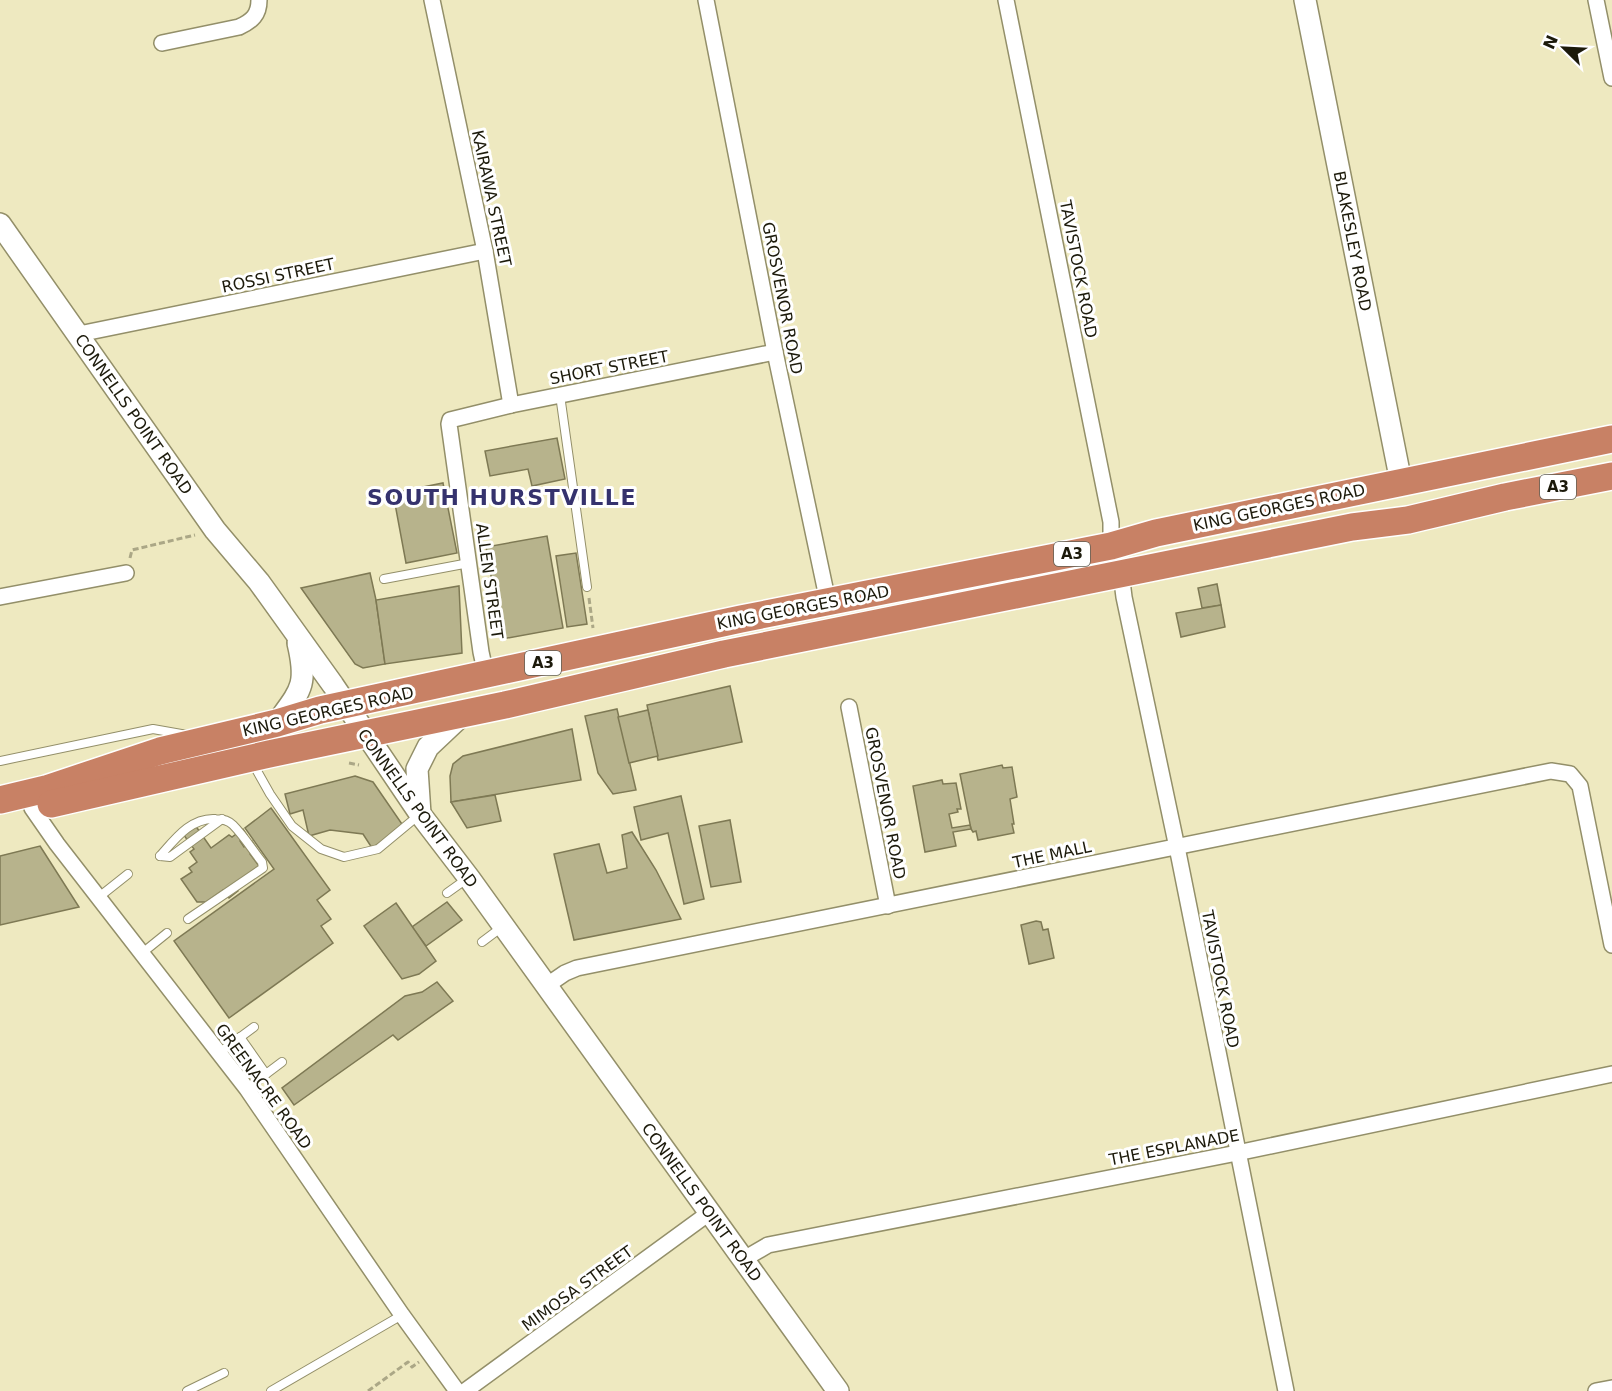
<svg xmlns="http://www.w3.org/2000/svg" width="1612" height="1391" font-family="'DejaVu Sans',sans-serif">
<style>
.building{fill:#b7b38c;stroke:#7e7954;stroke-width:1.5}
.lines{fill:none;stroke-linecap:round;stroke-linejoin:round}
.lane-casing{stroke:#938f69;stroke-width:10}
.street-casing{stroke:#938f69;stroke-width:18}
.secondary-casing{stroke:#938f69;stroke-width:24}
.highway-casing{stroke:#fff;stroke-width:30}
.path{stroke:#aba786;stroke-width:3;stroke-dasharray:6 3;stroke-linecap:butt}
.lane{stroke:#fff;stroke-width:8}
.street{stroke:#fff;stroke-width:15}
.secondary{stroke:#fff;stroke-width:21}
.highway{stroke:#c88165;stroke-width:27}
.labels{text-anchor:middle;stroke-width:6;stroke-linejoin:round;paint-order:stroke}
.shield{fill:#fff;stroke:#605f54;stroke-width:1.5}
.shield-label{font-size:15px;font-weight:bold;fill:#1c1a0b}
.street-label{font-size:16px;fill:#1c1a0b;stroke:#fff}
.district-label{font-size:22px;font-weight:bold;letter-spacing:1.5px;fill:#35326d;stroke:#fff}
</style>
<rect width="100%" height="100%" fill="#eee9c0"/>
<g class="building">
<path d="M 557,438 L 565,479 L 532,486 L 528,469 L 490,476 L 485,451 Z"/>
<path d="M 443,483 L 457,553 L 406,563 L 393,493 Z"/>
<path d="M 547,536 L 563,628 L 502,639 L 486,547 Z"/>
<path d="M 576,553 L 587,624 L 567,627 L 556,556 Z"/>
<path d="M 370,573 L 376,600 L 385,664 L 363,668 L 355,664 L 301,588 Z"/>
<path d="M 1217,584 L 1221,605 L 1202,608 L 1198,588 Z"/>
<path d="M 459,586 L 462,653 L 385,664 L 376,600 Z"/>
<path d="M 1221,605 L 1225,627 L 1181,637 L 1176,613 Z"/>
<path d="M 730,686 L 742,742 L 658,760 L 647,705 Z"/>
<path d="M 617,709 L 636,790 L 613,794 L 598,773 L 585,716 Z"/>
<path d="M 648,710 L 658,756 L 629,763 L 618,717 Z"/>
<path d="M 572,729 L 581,780 L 451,802 L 450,776 L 453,764 L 463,756 Z"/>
<path d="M 1002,765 L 1003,768 L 1012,767 L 1017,797 L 1010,799 L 1014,824 L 1012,824 L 1014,833 L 978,840 L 976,831 L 973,832 L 971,829 L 960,774 Z"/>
<path d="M 355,776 L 373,782 L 404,827 L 372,848 L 363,834 L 330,830 L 309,836 L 303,810 L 290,814 L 285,794 Z"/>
<path d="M 942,780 L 943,784 L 956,783 L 961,809 L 957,809 L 958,812 L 949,814 L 952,828 L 970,825 L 971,829 L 953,832 L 956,846 L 925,852 L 913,786 Z"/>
<path d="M 495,795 L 501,821 L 467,828 L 451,802 Z"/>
<path d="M 681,796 L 704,899 L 684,904 L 668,833 L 641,840 L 634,807 Z"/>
<path d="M 271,808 L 330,890 L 317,900 L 331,919 L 321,926 L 333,943 L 229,1018 L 174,941 L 274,869 L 245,828 Z"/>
<path d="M 730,820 L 741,882 L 711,887 L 699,826 Z"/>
<path d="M 195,825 L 211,848 L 229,835 L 232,837 L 243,829 L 247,835 L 240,841 L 244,847 L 252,841 L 257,849 L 250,854 L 259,866 L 233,885 L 238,891 L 229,898 L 223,890 L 206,902 L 197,902 L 181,879 L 192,872 L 189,868 L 197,862 L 190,852 L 194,849 L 183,834 Z"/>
<path d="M 632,832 L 656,870 L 681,919 L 574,940 L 554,854 L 599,844 L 607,873 L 627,868 L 622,835 Z"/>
<path d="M 40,846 L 79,907 L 0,925 L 0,856 Z"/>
<path d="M 447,902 L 462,920 L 426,946 L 412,927 Z"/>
<path d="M 396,903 L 436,961 L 419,974 L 402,979 L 364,926 Z"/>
<path d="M 1036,921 L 1041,922 L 1043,930 L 1048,929 L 1054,958 L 1029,964 L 1021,925 Z"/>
<path d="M 437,982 L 453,1001 L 398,1040 L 393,1035 L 294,1105 L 282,1088 L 405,996 L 422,992 Z"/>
</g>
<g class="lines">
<g class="lane-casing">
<g id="lane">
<path d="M 560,395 L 587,587"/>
<path d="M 384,579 L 469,563"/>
<path d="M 0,761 L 153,729 L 187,735"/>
<path d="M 252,762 L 270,794 L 292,826 L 321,849 L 344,857 L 378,849 L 419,815"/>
<path d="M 160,856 C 175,839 191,817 216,819 C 223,819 229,821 233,825 C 244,836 253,851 262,862 L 263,868 L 188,919"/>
<path d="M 160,856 L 170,857 L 222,819"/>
<path d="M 447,893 L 468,878"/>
<path d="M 99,897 L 128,874"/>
<path d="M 482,942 L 502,927"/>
<path d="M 141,954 L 167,933"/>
<path d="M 240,1037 L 266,1074 L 282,1062"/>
<path d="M 219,1053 L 254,1027"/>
<path d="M 247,1089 L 266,1074"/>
<path d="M 187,1391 L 224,1373"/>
<path d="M 271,1391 L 402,1315"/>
</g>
</g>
<g class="street-casing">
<g id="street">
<path d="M 432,0 L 485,251 L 511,405"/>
<path d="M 706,0 L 775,352 L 828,602"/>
<path d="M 1006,0 L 1111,522 L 1111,546"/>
<path d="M 1596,0 L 1612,78"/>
<path d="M 162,43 L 239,27 C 252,21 259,15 259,0"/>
<path d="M 79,334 L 485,251"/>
<path d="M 1121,573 L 1124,597 L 1179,857 L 1286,1391"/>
<path d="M 0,597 L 126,573"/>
<path d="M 486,675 L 481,652 L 449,424 L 450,420 L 511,405 L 775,352"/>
<path d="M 849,707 L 888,906"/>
<path d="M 32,808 L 57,844 L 247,1089 L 402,1315 L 457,1391"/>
<path d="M 546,986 L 565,973 L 577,968 L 1551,771 L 1570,774 L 1580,786 L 1612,945"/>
<path d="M 744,1259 L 768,1245 L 1237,1153 L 1612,1074"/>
<path d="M 465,1391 L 709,1213"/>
<path d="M 1596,1391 L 1612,1388"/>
</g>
</g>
<g class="secondary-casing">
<g id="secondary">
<path d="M 1305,0 L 1401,482"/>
<path d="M 0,224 L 215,530 L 259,582 L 333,685 L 420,814 L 469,878 L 838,1391"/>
<path d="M 277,723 C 301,690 308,685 298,643"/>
<path d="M 420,814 L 417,769 L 428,747 L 463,714"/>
</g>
</g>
<g class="highway-casing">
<g id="highway">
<path d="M 0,800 L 46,789 L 160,751 L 277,723 L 320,710 L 741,619 L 1111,546 L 1156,533 L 1612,439"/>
<path d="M 51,804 L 269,754 L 505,705 L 724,654 L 1352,527 L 1408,520 L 1505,497 L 1612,476"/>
</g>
</g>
<g class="path">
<path d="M 130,558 L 132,550 L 195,535"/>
<path d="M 589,598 L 593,628"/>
<path d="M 349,763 L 359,765"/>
<path d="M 368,1391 L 408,1362 L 412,1367 L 419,1362"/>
</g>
<use href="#lane" class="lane"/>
<use href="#street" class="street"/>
<use href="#secondary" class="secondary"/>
<use href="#highway" class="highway"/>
</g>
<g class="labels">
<g class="shield">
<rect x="1540" y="475" width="36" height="24" rx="4.5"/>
<rect x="1054" y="542" width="36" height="24" rx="4.5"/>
<rect x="525" y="651" width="36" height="24" rx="4.5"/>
</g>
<g class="shield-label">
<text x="1558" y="492">A3</text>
<text x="1072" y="559">A3</text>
<text x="543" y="668">A3</text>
</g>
<g class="street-label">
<text transform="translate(492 198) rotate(78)" y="6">KAIRAWA STREET</text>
<text transform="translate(1353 241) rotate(79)" y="6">BLAKESLEY ROAD</text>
<text transform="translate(1079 269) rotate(79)" y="6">TAVISTOCK ROAD</text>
<text transform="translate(278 275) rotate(-12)" y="6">ROSSI STREET</text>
<text transform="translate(783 298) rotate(79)" y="6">GROSVENOR ROAD</text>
<text transform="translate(609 367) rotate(-11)" y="6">SHORT STREET</text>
<text transform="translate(134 414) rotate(55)" y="6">CONNELLS POINT ROAD</text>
<text transform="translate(1279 507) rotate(-12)" y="6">KING GEORGES ROAD</text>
<text transform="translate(490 581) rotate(82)" y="6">ALLEN STREET</text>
<text transform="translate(803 607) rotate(-11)" y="6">KING GEORGES ROAD</text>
<text transform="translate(328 711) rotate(-13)" y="6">KING GEORGES ROAD</text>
<text transform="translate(886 803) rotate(79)" y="6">GROSVENOR ROAD</text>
<text transform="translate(418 808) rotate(54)" y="6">CONNELLS POINT ROAD</text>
<text transform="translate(1052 854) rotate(-12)" y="6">THE MALL</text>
<text transform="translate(1221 979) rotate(79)" y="6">TAVISTOCK ROAD</text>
<text transform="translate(264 1086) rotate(54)" y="6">GREENACRE ROAD</text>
<text transform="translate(1174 1147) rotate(-11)" y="6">THE ESPLANADE</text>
<text transform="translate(702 1202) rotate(54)" y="6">CONNELLS POINT ROAD</text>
<text transform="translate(577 1288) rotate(-36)" y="6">MIMOSA STREET</text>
</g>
<g class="district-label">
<text x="502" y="505">SOUTH HURSTVILLE</text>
</g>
</g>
<g transform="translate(1564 48) rotate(294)" stroke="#ffffff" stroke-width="4.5" paint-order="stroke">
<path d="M0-4.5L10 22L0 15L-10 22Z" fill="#1c1a0b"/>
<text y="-9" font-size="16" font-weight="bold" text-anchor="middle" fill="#1c1a0b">N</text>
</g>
</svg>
